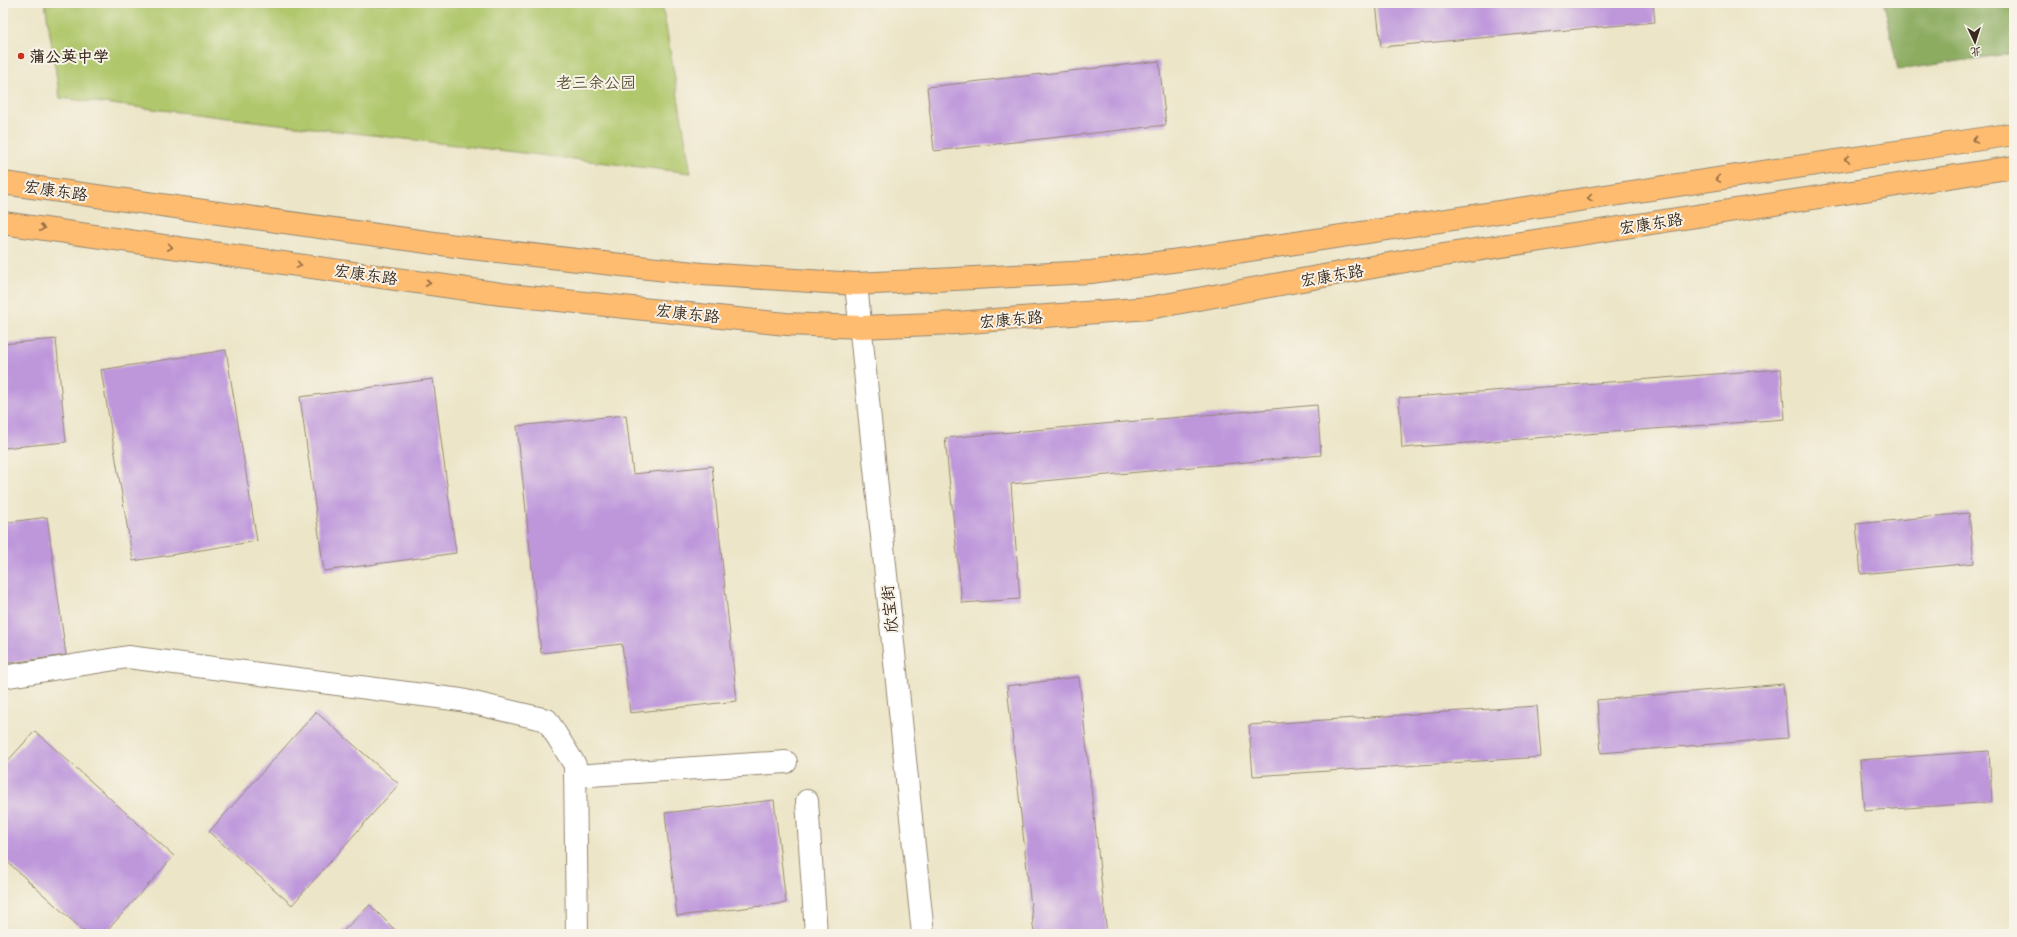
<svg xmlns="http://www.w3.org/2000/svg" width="2017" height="937" font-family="'Indie Flower','LXGW WenKai TC',sans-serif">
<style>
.green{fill:#b0c76c;stroke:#767845}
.forest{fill:#8cac60;stroke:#646b3f}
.building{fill:#be97db}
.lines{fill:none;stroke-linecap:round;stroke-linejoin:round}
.minor-casing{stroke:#948872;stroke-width:24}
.major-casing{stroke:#948872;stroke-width:24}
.minor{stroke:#fff;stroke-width:22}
.major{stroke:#febc70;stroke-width:22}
.oneway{stroke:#936c43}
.poi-dot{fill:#c8321e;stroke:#f7f3e8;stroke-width:1.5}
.labels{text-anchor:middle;stroke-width:4;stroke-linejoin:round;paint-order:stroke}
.poi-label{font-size:16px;font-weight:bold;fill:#3b2a1e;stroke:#f7f3e8;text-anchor:start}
.park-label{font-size:16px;fill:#585132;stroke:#f7f3e8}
.street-label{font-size:16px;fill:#3b2a1e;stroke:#f7f3e8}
</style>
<rect width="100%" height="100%" fill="#f7f3e8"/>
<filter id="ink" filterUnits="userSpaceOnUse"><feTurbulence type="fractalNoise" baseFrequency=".025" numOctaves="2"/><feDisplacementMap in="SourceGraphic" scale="8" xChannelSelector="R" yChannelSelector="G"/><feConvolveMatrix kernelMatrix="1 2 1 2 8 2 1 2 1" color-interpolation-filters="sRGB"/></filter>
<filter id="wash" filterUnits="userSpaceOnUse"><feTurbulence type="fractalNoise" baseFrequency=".012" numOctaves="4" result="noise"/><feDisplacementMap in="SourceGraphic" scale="16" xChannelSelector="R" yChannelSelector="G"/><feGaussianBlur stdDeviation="0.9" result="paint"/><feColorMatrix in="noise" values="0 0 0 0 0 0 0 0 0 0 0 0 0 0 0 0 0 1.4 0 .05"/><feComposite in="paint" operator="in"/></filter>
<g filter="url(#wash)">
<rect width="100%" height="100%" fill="#ece5c7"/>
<path class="green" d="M 45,3 L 662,3 L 691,173 L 60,98 Z"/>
<path class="forest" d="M 1884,3 L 2014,3 L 2014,53 L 1898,70 Z"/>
<g id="blocks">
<g class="building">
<path d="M 1376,3 L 1653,3 L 1655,22 L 1381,47 Z"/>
<path d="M 1159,61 L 1166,125 L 934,151 L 927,87 Z"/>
<path d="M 56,339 L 66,442 L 3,448 L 3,344 Z"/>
<path d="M 226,350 L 257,541 L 133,561 L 101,370 Z"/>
<path d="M 1781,369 L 1785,419 L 1402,448 L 1399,398 Z"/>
<path d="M 433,379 L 456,553 L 324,571 L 300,397 Z"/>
<path d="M 1317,405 L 1321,455 L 1011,484 L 1020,599 L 962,603 L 945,438 Z"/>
<path d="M 626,415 L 633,474 L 712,466 L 737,701 L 630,713 L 622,644 L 541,653 L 517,426 Z"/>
<path d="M 1969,513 L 1974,563 L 1861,574 L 1856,524 Z"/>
<path d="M 47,517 L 66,655 L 3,664 L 3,523 Z"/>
<path d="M 1079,677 L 1107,934 L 1034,934 L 1007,686 Z"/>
<path d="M 1783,684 L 1788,738 L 1601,753 L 1597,700 Z"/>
<path d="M 1537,706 L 1541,757 L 1253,776 L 1249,725 Z"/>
<path d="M 316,712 L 399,784 L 292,905 L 209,832 Z"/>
<path d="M 35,731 L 174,856 L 104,934 L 87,934 L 3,858 L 3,766 Z"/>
<path d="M 1989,751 L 1992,802 L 1864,811 L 1860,760 Z"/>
<path d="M 774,800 L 786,903 L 677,916 L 665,813 Z"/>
<path d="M 370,905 L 399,934 L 340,934 Z"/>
<path d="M 788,931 L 788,934 L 772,934 L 772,933 Z"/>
</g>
</g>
</g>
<g filter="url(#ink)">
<use href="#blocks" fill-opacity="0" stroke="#948872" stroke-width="1"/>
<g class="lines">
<g class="minor-casing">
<g id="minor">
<path d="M 856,284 L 923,934"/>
<path d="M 3,677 L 128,657 L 461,700 L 547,720 L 575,765 L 577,934"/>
<path d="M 575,776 L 786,762"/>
<path d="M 807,801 L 816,934"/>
</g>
</g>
<g class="major-casing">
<g id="major">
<path d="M 3,183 L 470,248 L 702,274 L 856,284 L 1091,272 L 1216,255 L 2014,134"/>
<path d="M 3,223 L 501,294 L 786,324 L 861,327 L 956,323 L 1149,308 L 1411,260 L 2014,167"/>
</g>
</g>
<use href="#minor" class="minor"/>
<use href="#major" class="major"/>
</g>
<defs><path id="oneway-chevron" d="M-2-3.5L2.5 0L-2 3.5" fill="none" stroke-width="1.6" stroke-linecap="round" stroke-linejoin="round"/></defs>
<g class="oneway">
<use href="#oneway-chevron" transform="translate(1975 140) rotate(171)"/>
<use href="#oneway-chevron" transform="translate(1847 159) rotate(171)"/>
<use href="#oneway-chevron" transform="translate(1718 179) rotate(171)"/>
<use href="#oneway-chevron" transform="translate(1590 198) rotate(171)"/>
<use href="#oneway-chevron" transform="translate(42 228) rotate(8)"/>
<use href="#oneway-chevron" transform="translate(170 247) rotate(8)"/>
<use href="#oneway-chevron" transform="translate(299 265) rotate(8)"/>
<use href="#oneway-chevron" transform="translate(428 283) rotate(8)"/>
</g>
</g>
<circle class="poi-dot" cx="21" cy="56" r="4"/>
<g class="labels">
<g class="poi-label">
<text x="29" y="62">蒲公英中学</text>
</g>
<g class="park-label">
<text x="596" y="88">老三余公园</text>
</g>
<g class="street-label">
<text transform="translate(56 190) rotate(8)" y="6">宏康东路</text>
<text transform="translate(1651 223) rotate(-9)" y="6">宏康东路</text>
<text transform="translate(366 274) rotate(8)" y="6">宏康东路</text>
<text transform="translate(1332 275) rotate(-10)" y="6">宏康东路</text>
<text transform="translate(688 313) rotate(6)" y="6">宏康东路</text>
<text transform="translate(1011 319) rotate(-5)" y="6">宏康东路</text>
<text transform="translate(889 609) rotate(-96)" y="6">欣宝街</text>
</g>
</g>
<rect width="2017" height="937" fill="none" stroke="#f7f3e8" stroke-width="16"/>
<g transform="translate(1975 42) rotate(176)" stroke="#f7f3e8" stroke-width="3" paint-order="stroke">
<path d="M0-3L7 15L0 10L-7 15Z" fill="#3b2a1e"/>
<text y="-6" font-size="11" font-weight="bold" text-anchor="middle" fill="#3b2a1e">北</text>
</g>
</svg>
